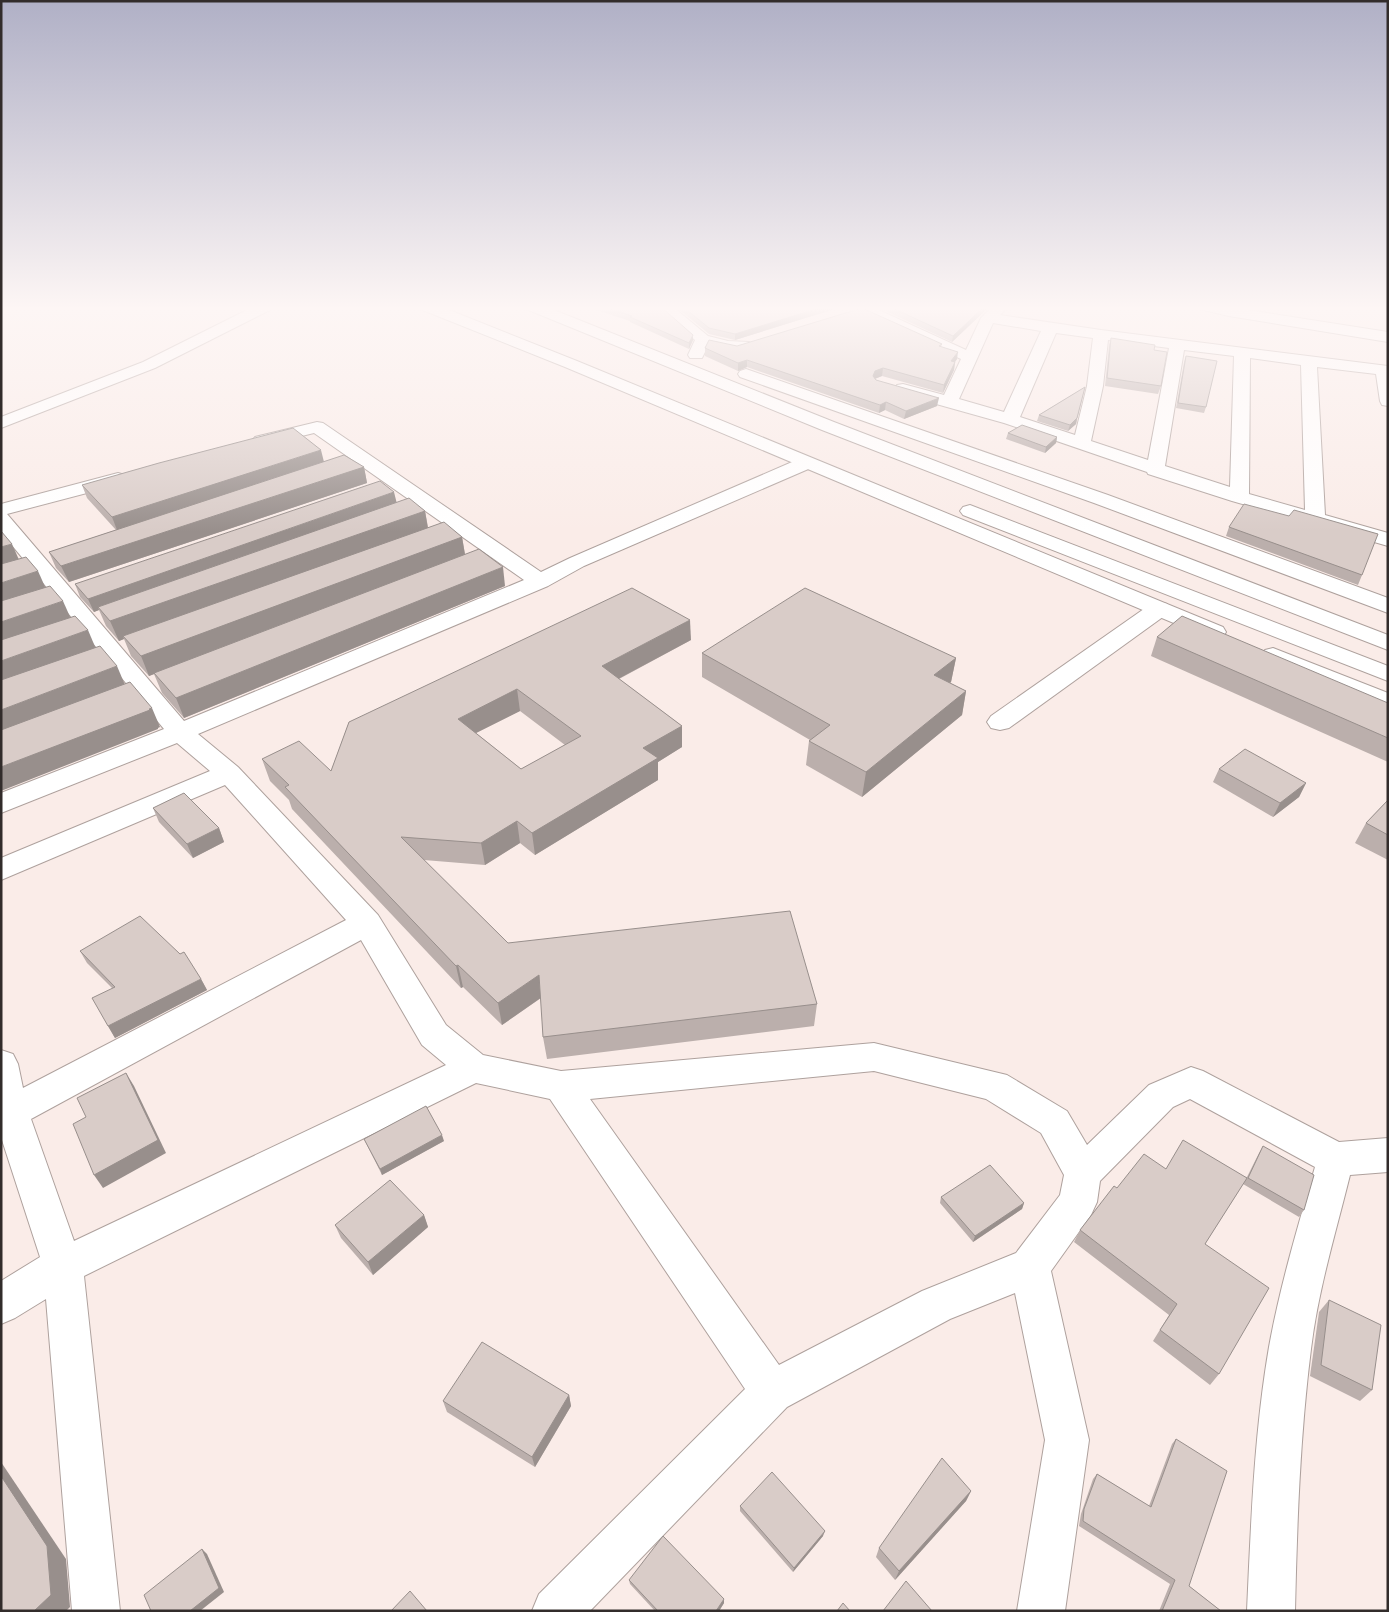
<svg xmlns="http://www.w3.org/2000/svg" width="1389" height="1612" font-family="Lora,serif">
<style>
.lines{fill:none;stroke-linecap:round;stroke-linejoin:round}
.minor-casing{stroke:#aea19d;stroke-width:2}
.major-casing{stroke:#aea19d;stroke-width:2}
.minor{fill:#fff;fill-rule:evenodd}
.major{fill:#fff;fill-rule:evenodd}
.wall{fill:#bbafac;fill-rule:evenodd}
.shaded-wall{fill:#988f8c}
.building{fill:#d9ccc8;stroke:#988f8c;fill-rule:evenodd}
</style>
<rect width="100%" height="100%" fill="#faece8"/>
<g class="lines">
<g class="minor-casing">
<g id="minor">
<path d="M 255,306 L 274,306 L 272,309 L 155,368 L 1,428 L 1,417 L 143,362 Z"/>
<path d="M 656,306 L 672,306 L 708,336 L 728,341 L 749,342 L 752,345 L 749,348 L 734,351 L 708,346 L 702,358 L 690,358 L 688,355 L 695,340 Z"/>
<path d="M 851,306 L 870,306 L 966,350 L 981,318 L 993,306 L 1009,306 L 1000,315 L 1101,330 L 1388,366 L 1388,406 L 1382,405 L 1380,401 L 1376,374 L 1317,367 L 1325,515 L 1388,533 L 1388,546 L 1232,501 L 1148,474 L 1147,472 L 1004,423 L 897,393 L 895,389 L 897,385 L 903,384 L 944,395 L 961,359 L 853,309 ZM 993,323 L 1041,331 L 1004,412 L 959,399 ZM 1056,333 L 1093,338 L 1087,386 L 1075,435 L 1020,417 ZM 1108,340 L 1169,348 L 1148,460 L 1091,441 L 1103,386 ZM 1184,350 L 1234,356 L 1230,487 L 1165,466 ZM 1250,358 L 1301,365 L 1305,510 L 1249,494 Z"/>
<path d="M 1197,306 L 1223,306 L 1388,332 L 1388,342 L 1229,316 L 1199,309 Z"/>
<path d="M 317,422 L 323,423 L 541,572 L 570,558 L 799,459 L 806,457 L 813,459 L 815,463 L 813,467 L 584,566 L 548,586 L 198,734 L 238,767 L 378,915 L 446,1025 L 483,1055 L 561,1071 L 874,1043 L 1007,1075 L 1067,1111 L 1087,1145 L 1149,1085 L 1191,1067 L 1203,1071 L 1339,1142 L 1388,1138 L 1388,1172 L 1350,1175 C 1336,1232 1318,1290 1311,1349 C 1300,1436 1297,1523 1295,1611 L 1247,1611 C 1251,1523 1254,1434 1269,1347 C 1280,1286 1298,1226 1315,1167 L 1190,1099 L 1173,1107 L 1100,1181 L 1097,1202 L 1091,1215 L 1051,1271 L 1089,1440 L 1065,1611 L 1017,1611 L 1045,1440 L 1015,1293 L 950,1319 L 787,1407 L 590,1611 L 532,1611 L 539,1594 L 745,1389 L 550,1099 L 476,1083 L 84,1276 L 120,1611 L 72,1611 L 46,1299 L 15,1318 L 1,1324 L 1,1281 L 40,1257 L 1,1137 L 1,1050 L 13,1054 L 18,1064 L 23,1088 L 346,920 L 225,785 L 1,880 L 1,858 L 210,771 L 177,743 L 1,813 L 1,793 L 164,729 L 1,532 L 1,504 L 118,473 L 125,475 L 127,479 L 125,483 L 7,514 L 184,721 L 524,580 L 314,433 L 261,446 L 255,445 L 252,441 L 255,437 ZM 361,940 L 422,1045 L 446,1065 L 74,1241 L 31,1119 ZM 874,1071 L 986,1099 L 1041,1133 L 1064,1175 L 1060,1195 L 1016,1253 L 922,1291 L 779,1365 L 590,1099 Z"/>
<path d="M 1159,602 L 1167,604 L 1170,609 L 1167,614 L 1009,728 L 1000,730 L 991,728 L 987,722 L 991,716 L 1151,604 Z"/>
</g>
</g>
<g class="major-casing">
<g id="major">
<path d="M 418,306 L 439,306 L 577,361 L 1223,627 L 1226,632 L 1223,637 L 1215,639 L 1207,637 L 565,367 L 420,309 Z"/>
<path d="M 524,306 L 544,306 L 834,422 L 1388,635 L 1388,650 L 822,430 L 526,309 Z"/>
<path d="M 746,369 L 1108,495 L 1388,598 L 1388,613 L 1094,503 L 740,377 L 738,374 L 740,371 Z"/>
<path d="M 970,505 L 1388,666 L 1388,681 L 963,515 L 960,511 L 963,507 Z"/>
<path d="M 1273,648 L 1388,693 L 1388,710 L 1265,660 L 1261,655 L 1265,650 Z"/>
</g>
</g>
<use href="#minor" class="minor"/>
<use href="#major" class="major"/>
</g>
<g class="wall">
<path d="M 584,306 L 660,306 L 693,340 L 689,349 L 630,322 L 630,321 Z"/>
<path d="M 675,306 L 844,306 L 735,340 L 709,334 Z"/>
<path d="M 875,306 L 990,306 L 952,342 Z"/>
<path d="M 1111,338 L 1154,350 L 1161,386 L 1158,394 L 1105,386 L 1109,345 Z"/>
<path d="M 942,344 L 941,347 L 957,359 L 955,362 L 954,370 L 943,393 L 882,376 L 875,379 L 876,380 L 937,406 L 904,419 L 885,410 L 879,413 L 747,367 L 738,371 L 705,356 L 705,348 L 737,346 Z"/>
<path d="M 1186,356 L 1206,407 L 1204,413 L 1176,408 L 1184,362 Z"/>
<path d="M 1085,387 L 1076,424 L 1068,431 L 1037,421 L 1039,415 Z"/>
<path d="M 1008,433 L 1057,437 L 1056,443 L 1045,453 L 1006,439 Z"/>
<path d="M 324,461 L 364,467 L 367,483 L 69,582 L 56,568 L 49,552 L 116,530 L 87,498 L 82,485 Z"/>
<path d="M 396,502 L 425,511 L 428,527 L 462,537 L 465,554 L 505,586 L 184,718 L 162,693 L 154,674 L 149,676 L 131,656 L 124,639 L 119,641 L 106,626 L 99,610 L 94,612 L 80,597 L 75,584 Z"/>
<path d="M 1289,516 L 1362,575 L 1358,585 L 1226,536 L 1229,527 Z"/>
<path d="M 1157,637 L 1388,703 L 1388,762 L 1151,656 Z"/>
<path d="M 691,640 L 619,679 L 682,726 L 682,747 L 658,762 L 658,780 L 535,855 L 520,843 L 485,865 L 424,860 L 508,943 L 817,1004 L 814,1026 L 547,1059 L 543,1037 L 541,998 L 502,1025 L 463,987 L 461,988 L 292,809 L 289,800 L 270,781 L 262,759 L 331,771 L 349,722 ZM 520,711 L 565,745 L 521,769 L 476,733 Z"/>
<path d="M 702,653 L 956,658 L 951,682 L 950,683 L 966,691 L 962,715 L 862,797 L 806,765 L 809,741 L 810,740 L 702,677 Z"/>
<path d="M 1219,769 L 1306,783 L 1299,797 L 1273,817 L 1213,782 Z"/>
<path d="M 1388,800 L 1388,860 L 1355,843 L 1366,823 Z"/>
<path d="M 153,808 L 219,828 L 224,842 L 193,858 L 159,822 Z"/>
<path d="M 80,951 L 201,979 L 207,990 L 115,1038 L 108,1026 L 112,988 L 87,963 Z"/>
<path d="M 364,1139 L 444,1141 L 382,1175 Z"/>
<path d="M 1263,1146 L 1304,1210 L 1299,1217 L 1243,1184 L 1205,1244 L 1219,1374 L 1210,1385 L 1153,1341 L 1169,1315 L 1074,1242 L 1080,1230 L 1166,1169 L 1247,1177 L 1259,1153 Z"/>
<path d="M 941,1197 L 1024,1203 L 1022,1209 L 973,1242 L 940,1203 Z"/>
<path d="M 424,1215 L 428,1227 L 373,1275 L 341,1238 L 335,1225 Z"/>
<path d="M 1329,1300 L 1372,1390 L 1360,1401 L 1310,1376 L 1319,1312 Z"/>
<path d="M 569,1395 L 571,1406 L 535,1467 L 447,1412 L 443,1401 Z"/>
<path d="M 1176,1439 L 1189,1586 L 1221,1611 L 1159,1611 L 1170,1584 L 1079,1526 L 1081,1514 L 1093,1479 L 1097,1474 L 1149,1506 L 1172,1444 Z"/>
<path d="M 971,1491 L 966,1501 L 895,1580 L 876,1557 L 879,1548 Z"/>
<path d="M 740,1506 L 823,1536 L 793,1572 L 740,1511 Z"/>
<path d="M 629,1580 L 724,1603 L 719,1611 L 655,1611 L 630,1584 Z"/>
</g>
<g class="shaded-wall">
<path d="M 826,306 L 844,306 L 735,340 L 735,334 Z"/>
<path d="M 985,306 L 990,306 L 952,342 L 953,336 Z"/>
<path d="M 693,335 L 693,340 L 689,349 L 689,343 Z"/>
<path d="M 958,352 L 957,359 L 950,369 L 951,361 Z"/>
<path d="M 747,360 L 747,367 L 738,371 L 738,363 Z"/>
<path d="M 955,362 L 954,370 L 943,393 L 944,385 Z"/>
<path d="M 883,368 L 882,376 L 874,379 L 873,376 L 875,371 Z"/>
<path d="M 939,398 L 937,406 L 904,419 L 906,411 Z"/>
<path d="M 886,402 L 885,410 L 879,413 L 880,405 Z"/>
<path d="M 1077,418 L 1076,424 L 1068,431 L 1070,425 Z"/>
<path d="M 1057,437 L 1056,443 L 1045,453 L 1046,447 Z"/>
<path d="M 321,450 L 324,462 L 117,530 L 112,517 Z"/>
<path d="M 364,467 L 367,483 L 69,582 L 61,566 Z"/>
<path d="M 394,492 L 397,504 L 98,607 L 99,610 L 94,612 L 88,599 Z"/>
<path d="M 425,511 L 428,529 L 123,636 L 124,639 L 119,641 L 110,621 Z"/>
<path d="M 462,537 L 465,555 L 149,676 L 141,656 Z"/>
<path d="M 12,544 L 20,562 L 1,568 L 1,547 Z"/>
<path d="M 503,567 L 505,586 L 184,718 L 176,698 Z"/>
<path d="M 38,571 L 46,589 L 1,604 L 1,583 Z"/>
<path d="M 63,601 L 71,619 L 1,644 L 1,622 Z"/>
<path d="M 690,620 L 691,640 L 603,687 L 602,666 Z"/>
<path d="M 88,630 L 96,649 L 1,683 L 1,661 Z"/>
<path d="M 956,658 L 951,682 L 929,699 L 934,675 Z"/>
<path d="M 117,666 L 125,685 L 1,733 L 1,710 Z"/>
<path d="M 517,689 L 520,711 L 462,740 L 458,719 Z"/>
<path d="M 966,691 L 962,715 L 862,797 L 866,772 Z"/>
<path d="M 152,708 L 160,727 L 158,728 L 158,729 L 1,791 L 1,767 Z"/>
<path d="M 682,726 L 682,747 L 658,762 L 658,780 L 535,855 L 532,833 L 643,748 Z"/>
<path d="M 1306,783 L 1299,797 L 1273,817 L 1280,803 Z"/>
<path d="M 517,821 L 520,843 L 485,865 L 481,843 Z"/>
<path d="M 219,828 L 224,842 L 193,858 L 187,844 Z"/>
<path d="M 458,965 L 463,987 L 461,988 L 456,966 Z"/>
<path d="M 539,975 L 542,997 L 502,1025 L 498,1003 Z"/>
<path d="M 201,979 L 207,990 L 115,1038 L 108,1026 Z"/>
<path d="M 126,1073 L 134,1086 L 166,1153 L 103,1188 L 94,1175 Z"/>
<path d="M 442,1135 L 444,1141 L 382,1175 L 380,1169 Z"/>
<path d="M 1024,1203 L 1022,1209 L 973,1242 L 975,1236 Z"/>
<path d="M 424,1215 L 428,1227 L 373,1275 L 368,1262 Z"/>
<path d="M 569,1395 L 571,1406 L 535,1467 L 532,1457 Z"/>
<path d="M 1,1462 L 66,1559 L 70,1607 L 66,1611 L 34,1611 L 1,1476 Z"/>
<path d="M 971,1491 L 966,1501 L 895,1580 L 899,1571 Z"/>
<path d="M 825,1531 L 823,1536 L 793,1572 L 794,1568 Z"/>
<path d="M 202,1549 L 207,1554 L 224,1592 L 200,1611 L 190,1611 Z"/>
<path d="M 724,1599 L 724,1603 L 719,1611 L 716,1611 Z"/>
</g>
<g class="building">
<path d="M 602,306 L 660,306 L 693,335 L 689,343 L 630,317 L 632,316 Z"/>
<path d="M 682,306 L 826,306 L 735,334 L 709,328 Z"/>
<path d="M 888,306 L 985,306 L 953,336 Z"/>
<path d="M 862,308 L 942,344 L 939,346 L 958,352 L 951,361 L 955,362 L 944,385 L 883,368 L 875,371 L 873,376 L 876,380 L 939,398 L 906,411 L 886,402 L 880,405 L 747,360 L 738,363 L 705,348 L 709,340 L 737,346 Z"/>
<path d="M 1111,338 L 1155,345 L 1154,350 L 1167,352 L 1161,386 L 1107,378 Z"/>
<path d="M 1186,356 L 1217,361 L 1206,407 L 1178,403 Z"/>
<path d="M 1085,387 L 1077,418 L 1070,425 L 1039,415 Z"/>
<path d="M 1022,425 L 1057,437 L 1046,447 L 1008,433 Z"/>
<path d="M 293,428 L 321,450 L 112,517 L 82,485 L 159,463 Z"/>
<path d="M 344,455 L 364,467 L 61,566 L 49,552 Z"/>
<path d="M 380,481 L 394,492 L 88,599 L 75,584 Z"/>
<path d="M 409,498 L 425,511 L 110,621 L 98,607 Z"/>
<path d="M 1244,504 L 1289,516 L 1294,510 L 1378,534 L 1362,575 L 1229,527 Z"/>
<path d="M 444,522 L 462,537 L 141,656 L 123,636 Z"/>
<path d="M 1,531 L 12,544 L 1,547 Z"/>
<path d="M 479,549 L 503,567 L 176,698 L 154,673 Z"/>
<path d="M 26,557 L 38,571 L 1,583 L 1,564 Z"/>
<path d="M 50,586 L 63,601 L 1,622 L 1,601 Z"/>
<path d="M 632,588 L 690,620 L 602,666 L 682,726 L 643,748 L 658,758 L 532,833 L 517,821 L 481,843 L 401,837 L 508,943 L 790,911 L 817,1004 L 543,1037 L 539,975 L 498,1003 L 458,965 L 456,966 L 285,787 L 289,785 L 262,759 L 299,741 L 331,771 L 349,722 ZM 517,689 L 581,736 L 521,769 L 458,719 Z"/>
<path d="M 805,588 L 956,658 L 934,675 L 966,691 L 866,772 L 809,741 L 830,725 L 702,653 Z"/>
<path d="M 75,616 L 88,630 L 1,661 L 1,640 Z"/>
<path d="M 1182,616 L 1388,703 L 1388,738 L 1157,637 Z"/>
<path d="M 100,646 L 117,666 L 1,710 L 1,680 Z"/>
<path d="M 130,682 L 152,708 L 149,709 L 150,710 L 1,767 L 1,730 Z"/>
<path d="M 1245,749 L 1306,783 L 1280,803 L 1219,769 Z"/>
<path d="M 184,793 L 219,828 L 187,844 L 153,808 Z"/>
<path d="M 1388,800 L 1388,835 L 1366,823 Z"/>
<path d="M 140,916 L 180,954 L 184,952 L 201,979 L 108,1026 L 92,998 L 115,987 L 80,951 Z"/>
<path d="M 126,1073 L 158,1140 L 94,1175 L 73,1124 L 86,1117 L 77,1098 Z"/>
<path d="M 426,1106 L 442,1135 L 380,1169 L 364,1139 Z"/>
<path d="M 1183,1140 L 1247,1178 L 1205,1244 L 1269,1288 L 1219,1374 L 1160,1330 L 1177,1304 L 1080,1230 L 1114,1186 L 1117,1188 L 1144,1154 L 1166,1169 Z"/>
<path d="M 1263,1146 L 1314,1175 L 1304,1210 L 1248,1178 Z"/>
<path d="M 990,1165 L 1024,1203 L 975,1236 L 941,1197 Z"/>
<path d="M 390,1180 L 424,1215 L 368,1262 L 335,1225 Z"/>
<path d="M 1329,1300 L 1381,1325 L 1372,1390 L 1321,1365 Z"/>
<path d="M 482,1342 L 569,1395 L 532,1457 L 443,1401 Z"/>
<path d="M 1176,1439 L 1227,1471 L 1189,1586 L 1221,1611 L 1162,1611 L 1175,1580 L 1083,1521 L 1084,1509 L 1097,1474 L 1151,1507 Z"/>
<path d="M 942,1458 L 971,1491 L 899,1571 L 879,1548 Z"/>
<path d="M 772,1472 L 825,1531 L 794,1568 L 740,1506 Z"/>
<path d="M 1,1476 L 47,1546 L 51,1595 L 34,1611 L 1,1611 Z"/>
<path d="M 663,1536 L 724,1599 L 716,1611 L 658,1611 L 629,1580 Z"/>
<path d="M 202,1549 L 219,1588 L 190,1611 L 151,1611 L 144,1595 Z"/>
<path d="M 906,1581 L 932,1611 L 883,1611 Z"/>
<path d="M 410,1591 L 427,1611 L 391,1611 Z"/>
<path d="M 843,1603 L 850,1611 L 837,1611 Z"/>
</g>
<linearGradient id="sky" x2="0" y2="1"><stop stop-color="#b0b0c6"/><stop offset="0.58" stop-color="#fdf6f5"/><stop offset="1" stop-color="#fdf6f5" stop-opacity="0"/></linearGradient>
<rect width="1389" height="532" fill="url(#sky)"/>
<rect width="1389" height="1612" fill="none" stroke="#322c2b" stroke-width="5"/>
</svg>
